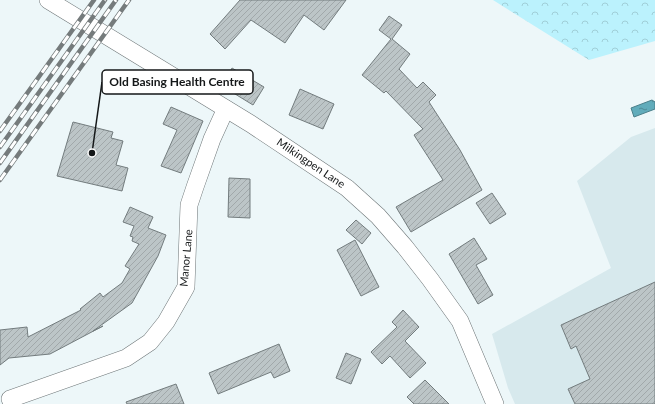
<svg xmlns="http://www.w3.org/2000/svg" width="655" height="404" font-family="Lato,sans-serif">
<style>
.built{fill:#d7e9ed}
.forest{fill:url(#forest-crowns)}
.water{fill:url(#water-ripples);stroke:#4a7f8a}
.building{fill:url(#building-hatch);stroke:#737c7e}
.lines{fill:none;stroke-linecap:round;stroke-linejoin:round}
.street-casing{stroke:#6d7577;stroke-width:18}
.street{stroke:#fff;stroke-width:17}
.rail-casing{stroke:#757b7c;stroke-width:4.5}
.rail{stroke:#fff;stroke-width:3;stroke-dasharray:9;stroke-linecap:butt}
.labels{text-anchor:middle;stroke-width:3;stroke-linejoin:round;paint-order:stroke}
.street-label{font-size:11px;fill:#141718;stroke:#fff}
.leader{fill:none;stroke:#141718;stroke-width:1.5}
.callout-dot{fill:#141718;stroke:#fff;stroke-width:1.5}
.callout{fill:#fff;stroke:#141718;stroke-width:1.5}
.callout-label{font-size:12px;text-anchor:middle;font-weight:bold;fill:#141718}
</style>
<defs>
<pattern id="forest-crowns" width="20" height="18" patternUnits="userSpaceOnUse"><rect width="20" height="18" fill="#bbf2fd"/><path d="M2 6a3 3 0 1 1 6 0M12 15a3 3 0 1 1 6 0" fill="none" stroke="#a0cfd8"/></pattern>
<pattern id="water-ripples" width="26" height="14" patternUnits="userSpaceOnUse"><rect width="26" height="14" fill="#61acbb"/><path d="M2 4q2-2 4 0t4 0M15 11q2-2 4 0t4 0" fill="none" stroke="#4f8b97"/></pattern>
<pattern id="building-hatch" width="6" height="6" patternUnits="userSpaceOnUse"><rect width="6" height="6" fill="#bcc5c7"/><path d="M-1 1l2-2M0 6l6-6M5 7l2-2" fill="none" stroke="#a1a8aa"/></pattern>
</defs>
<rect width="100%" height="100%" fill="#edf7f9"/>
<path class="built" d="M 655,128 L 655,404 L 515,404 L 508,388 L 492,334 L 611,268 L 577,181 L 631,137 Z"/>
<path class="forest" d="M 493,0 L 655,0 L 655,41 L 589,60 Z"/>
<path class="water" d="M 652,100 L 655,102 L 655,109 L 634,117 L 631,108 Z"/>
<g class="building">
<path d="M 240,0 L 346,0 L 324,30 L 304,15 L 285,43 L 251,20 L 225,49 L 210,34 Z"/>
<path d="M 389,16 L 402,25 L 392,39 L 410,54 L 399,69 L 417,88 L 423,82 L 436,95 L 429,102 L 460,150 L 482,190 L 411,232 L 396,207 L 443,180 L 414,135 L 423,129 L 386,91 L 384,93 L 362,75 L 391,39 L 379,30 Z"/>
<path d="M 232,68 L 264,87 L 253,105 L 222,86 Z"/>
<path d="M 300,89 L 334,104 L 323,129 L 289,115 Z"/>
<path d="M 171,107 L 203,121 L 181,173 L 161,166 L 177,130 L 163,124 Z"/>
<path d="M 73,122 L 113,132 L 111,138 L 123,141 L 116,165 L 128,168 L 122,191 L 57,176 Z"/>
<path d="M 229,178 L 250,179 L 250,218 L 228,217 Z"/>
<path d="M 492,193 L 506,214 L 490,224 L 476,203 Z"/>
<path d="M 130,207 L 153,217 L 148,228 L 166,235 L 158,256 L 132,303 L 93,331 L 103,326 L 50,354 L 9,358 L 0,365 L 0,330 L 27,327 L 28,337 L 81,310 L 80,309 L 100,293 L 103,297 L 122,283 L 130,269 L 125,266 L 139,244 L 132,241 L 133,237 L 130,236 L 134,226 L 123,222 Z"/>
<path d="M 356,220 L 371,233 L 362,244 L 346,230 Z"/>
<path d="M 474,238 L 487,259 L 476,265 L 493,295 L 478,304 L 449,254 Z"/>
<path d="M 355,240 L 379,287 L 361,296 L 337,250 Z"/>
<path d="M 655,282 L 655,404 L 575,404 L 568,389 L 590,379 L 576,346 L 571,349 L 561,325 Z"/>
<path d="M 403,310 L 419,327 L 405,341 L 426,363 L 410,378 L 390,356 L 382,364 L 371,352 L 397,327 L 392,322 Z"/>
<path d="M 279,344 L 290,371 L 274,378 L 271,372 L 218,394 L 209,373 Z"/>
<path d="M 346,353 L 361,359 L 351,384 L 336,378 Z"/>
<path d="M 425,380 L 449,404 L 414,404 L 407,397 Z"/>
<path d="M 176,384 L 184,404 L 127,404 L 126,402 Z"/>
</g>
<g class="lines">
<g class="street-casing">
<g id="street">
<path d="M 48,0 L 251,124 L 347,188 L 378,216 L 405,247 L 430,279 L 460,321 L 495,404"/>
<path d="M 13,404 L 10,399 L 126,358 L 150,342 L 166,322 L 186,287 L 189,205 L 195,187 L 212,139 L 222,117 L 226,109"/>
</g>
</g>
<use href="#street" class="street"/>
<g class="rail-casing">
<g id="rail">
<path d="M 0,131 L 94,0"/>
<path d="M 0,147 L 105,0"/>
<path d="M 0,163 L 116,0"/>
<path d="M 0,180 L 129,0"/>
</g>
</g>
<use href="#rail" class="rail"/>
</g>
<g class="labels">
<g class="street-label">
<text transform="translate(311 163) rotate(34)" y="4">Milkingpen Lane</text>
<text transform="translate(186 258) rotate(-85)" y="4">Manor Lane</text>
</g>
</g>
<path class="leader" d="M92 153L102 82"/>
<circle class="callout-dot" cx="92" cy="153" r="4"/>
<rect class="callout" x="102" y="70" width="151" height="24" rx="4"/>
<g class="callout-label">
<text x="177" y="86">Old Basing Health Centre</text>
</g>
</svg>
